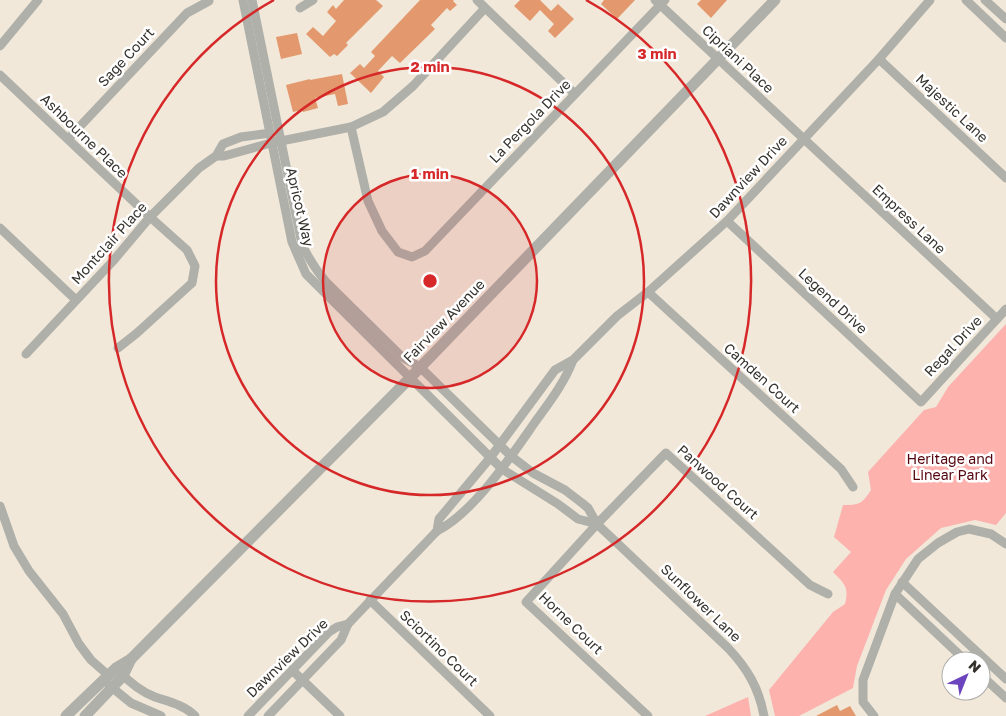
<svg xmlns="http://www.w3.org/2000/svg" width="1006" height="716" font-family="'Golos Text',sans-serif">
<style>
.green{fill:#fdb2ae}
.building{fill:#e3996d}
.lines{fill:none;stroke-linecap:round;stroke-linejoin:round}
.minor{stroke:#afb0a9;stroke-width:9}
.tertiary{stroke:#afb0a9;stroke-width:11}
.ring{fill:none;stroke:#d62828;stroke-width:2.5}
.labels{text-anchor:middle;stroke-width:5;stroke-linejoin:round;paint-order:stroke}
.street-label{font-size:14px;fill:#35322c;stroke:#fff}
.park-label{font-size:14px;fill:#53040e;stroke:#fff}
.centre{fill:#d62828;stroke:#fff;stroke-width:2.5}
.ring-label{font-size:15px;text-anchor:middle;font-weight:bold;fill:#d62828;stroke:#fff;stroke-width:5;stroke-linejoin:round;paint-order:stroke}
</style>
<rect width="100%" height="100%" fill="#f1e8da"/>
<g class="green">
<path d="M 1006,324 L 1006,513 L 996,525 L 975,520 L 941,528 L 906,559 L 886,590 L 857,666 L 853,688 L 799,716 L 775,716 L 769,690 L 833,612 L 845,604 C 849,587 845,584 833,572 L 851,552 L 834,537 L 843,505 C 859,505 862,504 871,490 L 868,472 L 924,410 L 936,407 L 948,387 Z"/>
<path d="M 748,697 L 751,716 L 705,716 Z"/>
</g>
<g class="building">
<path d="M 344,0 L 376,0 L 383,6 L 346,43 L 348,45 L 337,56 L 334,54 L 330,57 L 306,34 L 313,27 L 323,36 L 336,21 L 327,12 L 333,5 L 336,9 Z"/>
<path d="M 420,0 L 454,0 L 453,1 L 457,5 L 450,11 L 447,8 L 431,25 L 435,29 L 400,63 L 392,56 L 378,71 L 384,77 L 371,93 L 350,73 L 360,64 L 364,68 L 375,56 L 371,52 Z"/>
<path d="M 520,0 L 540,0 L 551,11 L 558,4 L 574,19 L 555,38 L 548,31 L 554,24 L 540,10 L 530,21 L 514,6 Z"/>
<path d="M 604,0 L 635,0 L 617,19 L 601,4 Z"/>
<path d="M 701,0 L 727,0 L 711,18 L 697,4 Z"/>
<path d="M 297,33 L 302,54 L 281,59 L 276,37 Z"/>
<path d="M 342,74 L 348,104 L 338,106 L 335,94 L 315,98 L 318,108 L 303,112 L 302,110 L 293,112 L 286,85 L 310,79 L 310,80 Z"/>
<path d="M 837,705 L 840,711 L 850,706 L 856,716 L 816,716 Z"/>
</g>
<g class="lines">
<g class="minor">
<path d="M 243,0 L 292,242 L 306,274 L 502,469 L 558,504 L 578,519 L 597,524"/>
<path d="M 252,0 L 302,244 C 308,258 316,270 326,282 L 402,357 L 420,367 L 511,456 L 533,473 L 565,490 L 582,503 L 588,508 L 597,524 L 728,648 C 747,668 759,688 764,716"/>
<path d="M 477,0 L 575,94"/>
<path d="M 655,0 L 997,319"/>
<path d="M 966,0 L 1006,38"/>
<path d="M 985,0 L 1006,19"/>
<path d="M 300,8 L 313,0"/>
<path d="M 0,46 L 38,0"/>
<path d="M 879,59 L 1006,178"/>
<path d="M 0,75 L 150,217 L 187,250 L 195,266 L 192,283 L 137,333 L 118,348"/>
<path d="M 351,127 L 368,201 L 382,231 L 398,252 L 412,257 L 425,251 L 665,0"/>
<path d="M 68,139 L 187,13 L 209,1"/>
<path d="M 216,156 L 224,156 L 271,143 L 351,127 L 383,112 L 413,86 L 485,8"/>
<path d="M 727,221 L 921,402 L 1006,309"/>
<path d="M 0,228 L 76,300"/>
<path d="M 648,292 L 841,469 L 853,487"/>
<path d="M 26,354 L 113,261 L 150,217 L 199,168 L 216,156 L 223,144 L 241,137 L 270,133"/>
<path d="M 0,506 L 14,546 L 29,571 L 63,614 L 79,644 L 91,660 L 108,675"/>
<path d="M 437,531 L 439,519 L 490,458 L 555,370 L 573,360 L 617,316 L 648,292 L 727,221 L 879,59 L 930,0"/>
<path d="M 902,582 L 1006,679"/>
<path d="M 895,594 L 966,661"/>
<path d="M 370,600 L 490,716"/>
<path d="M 292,670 L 340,716"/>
<path d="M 119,671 C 129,682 142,692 155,697 C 170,702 184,705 195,716"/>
<path d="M 981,675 L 1006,698"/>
<path d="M 109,685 L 131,703 L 161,716"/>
<path d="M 248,716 L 329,632 L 337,627 L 348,624"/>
<path d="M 268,716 L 341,640 L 348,624 L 437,531 C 473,513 510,458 533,425 C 548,404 564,384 573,360"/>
<path d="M 648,716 L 526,602 L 597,524 L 666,453 L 810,585 L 828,594"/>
<path d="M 874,716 L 863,702 L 863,680 L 895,594 L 918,559 L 938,543 L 957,532 L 969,529 L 991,534 L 1006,544"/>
</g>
<g class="tertiary">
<path d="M 66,716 L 116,668 L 131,659 L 410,378 L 775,0"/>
<path d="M 85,716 L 123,676 L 131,659"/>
</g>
</g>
<circle cx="430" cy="281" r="107" fill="#d62828" fill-opacity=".12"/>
<g class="ring">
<circle cx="430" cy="281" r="107"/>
<circle cx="430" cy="281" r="214"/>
<path d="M586 0A321 321 0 1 1 274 0"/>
</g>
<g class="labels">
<g class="street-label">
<text transform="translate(126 57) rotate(-47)" y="5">Sage Court</text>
<text transform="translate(738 59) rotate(43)" y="5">Cipriani Place</text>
<text transform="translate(952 108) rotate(43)" y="5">Majestic Lane</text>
<text transform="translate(530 121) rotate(-46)" y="5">La Pergola Drive</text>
<text transform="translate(84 136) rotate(44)" y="5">Ashbourne Place</text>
<text transform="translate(748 177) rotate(-47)" y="5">Dawnview Drive</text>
<text transform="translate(300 207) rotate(77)" y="5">Apricot Way</text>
<text transform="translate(909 219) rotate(43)" y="5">Empress Lane</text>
<text transform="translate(109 243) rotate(-48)" y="5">Montclair Place</text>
<text transform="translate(833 301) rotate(43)" y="5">Legend Drive</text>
<text transform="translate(444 321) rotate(-46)" y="5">Fairview Avenue</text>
<text transform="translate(953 346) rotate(-47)" y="5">Regal Drive</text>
<text transform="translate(762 378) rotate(42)" y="5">Camden Court</text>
<text transform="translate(718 482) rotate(42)" y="5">Panwood Court</text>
<text transform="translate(701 603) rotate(44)" y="5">Sunflower Lane</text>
<text transform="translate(571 623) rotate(44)" y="5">Horne Court</text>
<text transform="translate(439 648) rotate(44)" y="5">Sciortino Court</text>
<text transform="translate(287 658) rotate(-44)" y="5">Dawnview Drive</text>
</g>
<g class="park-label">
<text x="950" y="464">Heritage and<tspan x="950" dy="16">Linear Park</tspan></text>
</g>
</g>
<circle cx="430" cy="281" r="8" class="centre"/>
<g class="ring-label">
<text x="657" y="59">3 min</text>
<text x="430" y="72">2 min</text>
<text x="430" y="179">1 min</text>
</g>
<g transform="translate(966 676) rotate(43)"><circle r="24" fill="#ffffff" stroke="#aeadab"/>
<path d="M0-4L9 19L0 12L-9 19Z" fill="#6c45be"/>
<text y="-8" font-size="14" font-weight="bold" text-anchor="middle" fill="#35322c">N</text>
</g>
</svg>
